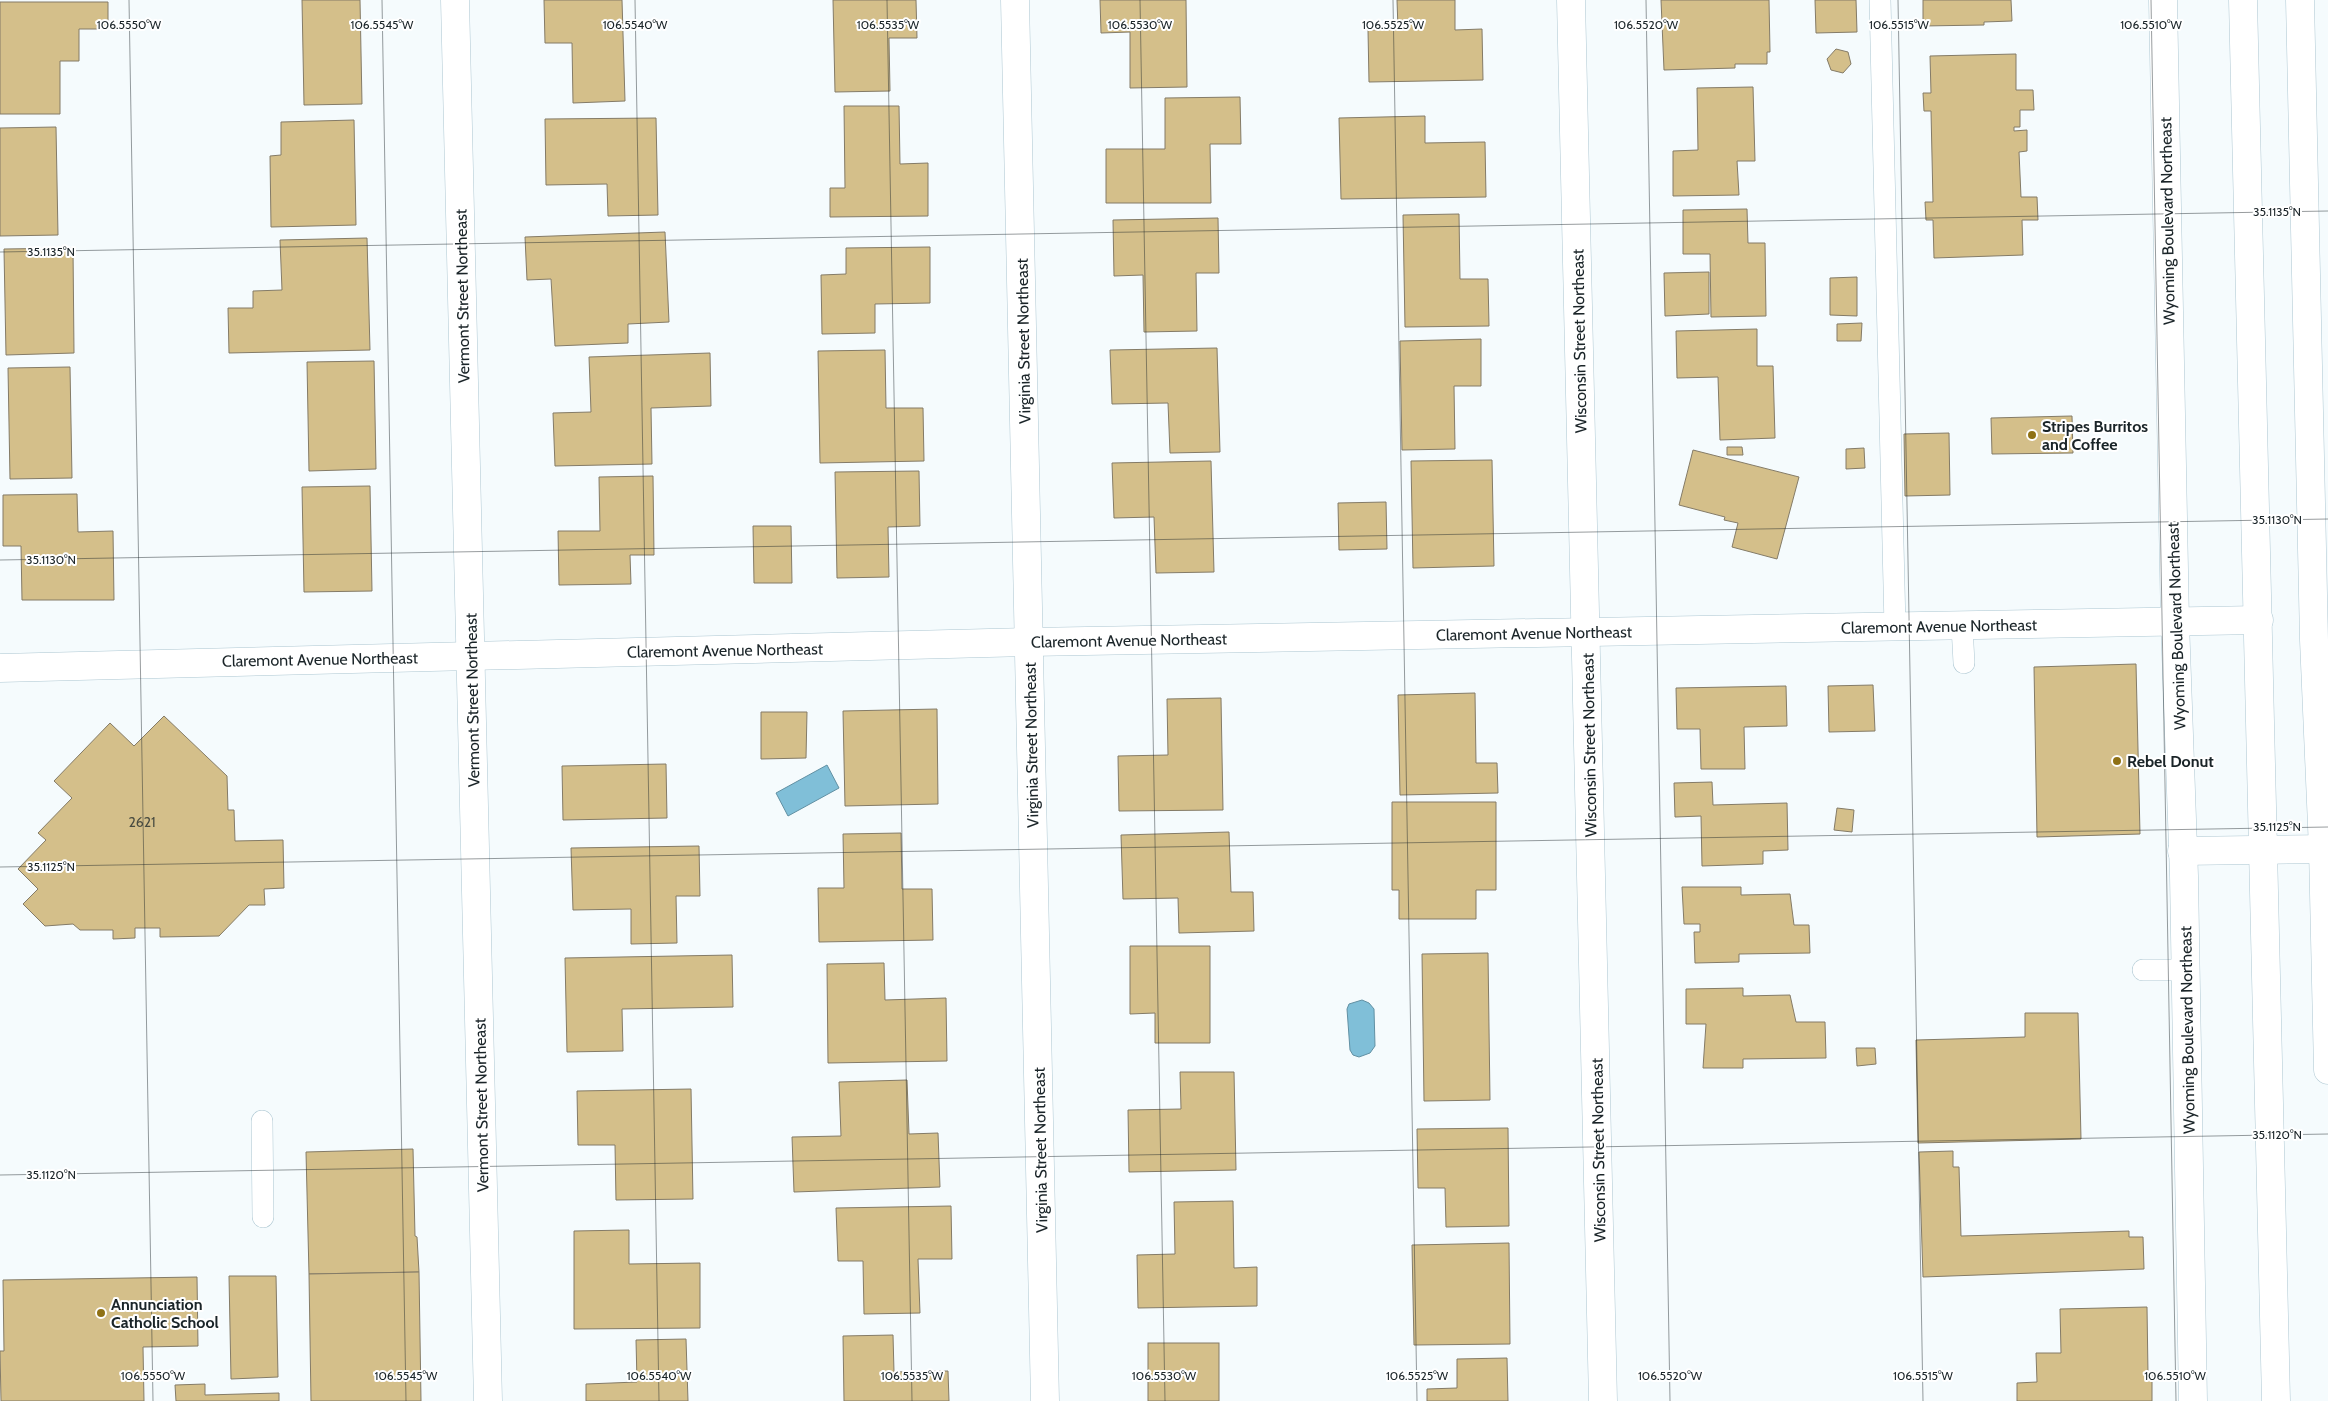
<svg xmlns="http://www.w3.org/2000/svg" width="2328" height="1401" font-family="Cabin,sans-serif">
<style>
.water{fill:#80bfd8;stroke:#6190a3}
.building{fill:#d4bf8a;stroke:#847b67}
.lines{fill:none;stroke-linecap:round;stroke-linejoin:round}
.lane-casing{stroke:#adc7d2;stroke-width:22}
.street-casing{stroke:#adc7d2;stroke-width:29}
.secondary-casing{stroke:#adc7d2;stroke-width:29}
.lane{stroke:#fff;stroke-width:21}
.street{stroke:#fff;stroke-width:28}
.secondary{stroke:#fff;stroke-width:28}
.ticks{fill:none;stroke:#1a2428;stroke-width:1;stroke-opacity:0.45}
.poi-dot{fill:#8f7115;stroke:#fff;stroke-width:2}
.labels{text-anchor:middle;stroke-width:4;stroke-linejoin:round;paint-order:stroke}
.number-label{font-size:14px;fill:#484b40}
.street-label{font-size:16px;fill:#1a2428;stroke:#fff}
.poi-label{font-size:16px;font-weight:bold;fill:#1a2428;stroke:#fff;text-anchor:start}
.ticks-label{font-size:12px;text-anchor:middle;fill:#1a2428;stroke:#fff;stroke-width:4;stroke-linejoin:round;paint-order:stroke}
</style>
<rect width="100%" height="100%" fill="#f5fbfd"/>
<g class="water">
<path d="M 827,765 L 839,788 L 788,816 L 776,793 Z"/>
<path d="M 1362,1000 L 1369,1003 L 1374,1009 L 1375,1046 L 1370,1053 L 1359,1057 L 1353,1055 L 1350,1050 L 1347,1009 L 1349,1004 Z"/>
</g>
<g class="building">
<path d="M 302,0 L 360,0 L 362,104 L 304,105 Z"/>
<path d="M 544,0 L 622,0 L 625,101 L 573,103 L 572,43 L 545,43 Z"/>
<path d="M 833,0 L 916,0 L 917,38 L 889,38 L 890,91 L 835,92 Z"/>
<path d="M 1100,0 L 1186,0 L 1187,87 L 1130,88 L 1130,32 L 1101,33 Z"/>
<path d="M 1397,0 L 1455,0 L 1455,30 L 1482,29 L 1483,80 L 1369,82 L 1368,30 L 1398,29 Z"/>
<path d="M 1661,0 L 1769,0 L 1770,52 L 1767,52 L 1767,64 L 1735,64 L 1735,68 L 1664,70 Z"/>
<path d="M 1815,0 L 1856,0 L 1857,32 L 1816,33 Z"/>
<path d="M 1923,0 L 2011,0 L 2012,21 L 1984,22 L 1984,25 L 1923,26 Z"/>
<path d="M 0,2 L 108,2 L 108,29 L 79,29 L 79,61 L 60,61 L 60,114 L 0,114 Z"/>
<path d="M 1836,49 L 1848,52 L 1851,64 L 1843,73 L 1831,70 L 1827,59 Z"/>
<path d="M 2016,54 L 2016,90 L 2033,90 L 2034,110 L 2020,110 L 2020,127 L 2014,127 L 2014,131 L 2027,130 L 2027,151 L 2019,152 L 2021,197 L 2037,197 L 2038,220 L 2022,220 L 2023,255 L 1934,258 L 1933,220 L 1926,220 L 1925,202 L 1933,202 L 1931,111 L 1924,111 L 1923,93 L 1931,93 L 1930,56 Z"/>
<path d="M 1753,87 L 1755,161 L 1737,161 L 1739,195 L 1673,196 L 1673,151 L 1698,150 L 1697,88 Z"/>
<path d="M 1240,97 L 1241,144 L 1210,144 L 1211,203 L 1106,203 L 1106,149 L 1165,149 L 1165,98 Z"/>
<path d="M 844,106 L 899,106 L 900,164 L 928,163 L 928,216 L 830,217 L 830,188 L 845,188 Z"/>
<path d="M 1425,116 L 1425,143 L 1485,142 L 1486,197 L 1341,199 L 1339,118 Z"/>
<path d="M 656,118 L 658,215 L 608,216 L 607,184 L 546,185 L 545,119 Z"/>
<path d="M 354,120 L 356,225 L 271,227 L 270,156 L 281,155 L 281,122 Z"/>
<path d="M 56,127 L 58,235 L 0,236 L 0,128 Z"/>
<path d="M 1747,209 L 1748,243 L 1765,243 L 1766,316 L 1711,317 L 1710,254 L 1683,254 L 1683,210 Z"/>
<path d="M 1459,214 L 1460,279 L 1488,279 L 1489,326 L 1405,327 L 1403,215 Z"/>
<path d="M 1218,218 L 1219,273 L 1196,273 L 1197,331 L 1144,332 L 1143,275 L 1114,276 L 1113,220 Z"/>
<path d="M 665,232 L 669,322 L 628,324 L 628,343 L 555,346 L 551,279 L 527,280 L 525,237 Z"/>
<path d="M 367,238 L 370,350 L 229,353 L 228,308 L 253,308 L 253,291 L 282,290 L 280,240 Z"/>
<path d="M 930,247 L 930,303 L 875,304 L 875,333 L 822,334 L 821,275 L 846,274 L 846,248 Z"/>
<path d="M 73,248 L 74,353 L 6,355 L 4,249 Z"/>
<path d="M 1709,272 L 1709,314 L 1665,316 L 1664,273 Z"/>
<path d="M 1857,277 L 1857,316 L 1830,315 L 1830,278 Z"/>
<path d="M 1862,323 L 1861,341 L 1837,341 L 1837,324 Z"/>
<path d="M 1757,329 L 1757,366 L 1773,366 L 1775,438 L 1720,440 L 1718,377 L 1677,378 L 1676,331 Z"/>
<path d="M 1481,339 L 1481,386 L 1454,386 L 1455,449 L 1402,450 L 1400,341 Z"/>
<path d="M 1217,348 L 1220,452 L 1170,453 L 1168,403 L 1112,404 L 1110,350 Z"/>
<path d="M 885,350 L 886,408 L 923,408 L 924,461 L 820,463 L 818,351 Z"/>
<path d="M 710,353 L 711,406 L 651,408 L 652,464 L 555,466 L 553,413 L 591,412 L 589,357 Z"/>
<path d="M 374,361 L 376,469 L 309,471 L 307,362 Z"/>
<path d="M 70,367 L 72,478 L 10,479 L 8,368 Z"/>
<path d="M 2072,416 L 2073,453 L 1992,454 L 1991,418 Z"/>
<path d="M 1949,433 L 1950,495 L 1905,496 L 1904,434 Z"/>
<path d="M 1727,447 L 1742,447 L 1743,455 L 1727,455 Z"/>
<path d="M 1864,448 L 1865,468 L 1846,469 L 1846,449 Z"/>
<path d="M 1693,450 L 1799,477 L 1777,559 L 1732,547 L 1738,523 L 1724,520 L 1725,517 L 1679,505 Z"/>
<path d="M 1492,460 L 1494,566 L 1413,568 L 1411,461 Z"/>
<path d="M 1211,461 L 1214,572 L 1156,573 L 1154,517 L 1114,518 L 1112,463 Z"/>
<path d="M 919,471 L 920,526 L 888,527 L 889,577 L 837,578 L 835,472 Z"/>
<path d="M 653,476 L 654,555 L 630,555 L 631,584 L 559,585 L 558,531 L 600,531 L 599,477 Z"/>
<path d="M 370,486 L 372,591 L 304,592 L 302,487 Z"/>
<path d="M 77,494 L 78,532 L 113,531 L 114,600 L 22,600 L 21,546 L 3,546 L 3,495 Z"/>
<path d="M 1386,502 L 1387,549 L 1339,550 L 1338,503 Z"/>
<path d="M 753,526 L 791,526 L 792,583 L 754,583 Z"/>
<path d="M 2136,664 L 2140,834 L 2037,837 L 2034,667 Z"/>
<path d="M 1873,685 L 1875,731 L 1829,732 L 1828,686 Z"/>
<path d="M 1786,686 L 1787,726 L 1744,727 L 1745,769 L 1701,769 L 1700,729 L 1677,729 L 1676,688 Z"/>
<path d="M 1475,693 L 1476,763 L 1497,763 L 1498,793 L 1400,795 L 1398,695 Z"/>
<path d="M 1221,698 L 1223,810 L 1119,811 L 1118,756 L 1168,755 L 1167,699 Z"/>
<path d="M 937,709 L 938,804 L 845,806 L 843,711 Z"/>
<path d="M 761,712 L 807,712 L 806,758 L 761,759 Z"/>
<path d="M 164,716 L 227,776 L 228,810 L 234,810 L 235,841 L 283,840 L 284,888 L 264,889 L 265,905 L 249,905 L 219,936 L 160,937 L 160,928 L 135,928 L 135,938 L 113,939 L 113,930 L 80,930 L 73,924 L 45,926 L 23,904 L 38,889 L 18,869 L 46,840 L 38,833 L 72,798 L 54,781 L 110,723 L 134,746 Z"/>
<path d="M 666,764 L 667,818 L 563,820 L 562,766 Z"/>
<path d="M 1712,782 L 1713,805 L 1787,803 L 1788,850 L 1763,851 L 1763,864 L 1702,866 L 1701,816 L 1675,817 L 1674,783 Z"/>
<path d="M 1392,802 L 1496,802 L 1496,890 L 1476,890 L 1476,919 L 1399,919 L 1399,890 L 1392,890 Z"/>
<path d="M 1837,808 L 1854,810 L 1852,832 L 1834,830 Z"/>
<path d="M 1229,832 L 1231,892 L 1253,892 L 1254,931 L 1179,933 L 1178,898 L 1123,899 L 1121,835 Z"/>
<path d="M 901,833 L 902,889 L 932,889 L 933,940 L 819,942 L 818,888 L 844,888 L 843,834 Z"/>
<path d="M 699,846 L 700,896 L 676,896 L 677,943 L 631,944 L 631,909 L 573,910 L 571,848 Z"/>
<path d="M 1682,887 L 1741,887 L 1741,895 L 1790,894 L 1794,925 L 1809,925 L 1810,953 L 1739,954 L 1739,962 L 1695,963 L 1694,932 L 1700,932 L 1700,924 L 1684,924 Z"/>
<path d="M 1130,946 L 1210,946 L 1210,1043 L 1155,1043 L 1155,1013 L 1130,1014 Z"/>
<path d="M 1488,953 L 1490,1100 L 1424,1101 L 1422,954 Z"/>
<path d="M 732,955 L 733,1007 L 622,1009 L 623,1051 L 567,1052 L 565,958 Z"/>
<path d="M 884,963 L 885,1000 L 946,998 L 947,1061 L 828,1063 L 827,964 Z"/>
<path d="M 1743,988 L 1743,996 L 1790,995 L 1796,1022 L 1825,1022 L 1826,1058 L 1743,1059 L 1743,1068 L 1703,1068 L 1706,1024 L 1686,1024 L 1686,989 Z"/>
<path d="M 2025,1013 L 2078,1013 L 2081,1139 L 1918,1143 L 1916,1040 L 2025,1037 Z"/>
<path d="M 1856,1048 L 1875,1048 L 1876,1064 L 1857,1066 Z"/>
<path d="M 1180,1072 L 1234,1072 L 1236,1170 L 1129,1172 L 1128,1110 L 1181,1109 Z"/>
<path d="M 907,1080 L 909,1134 L 938,1133 L 940,1187 L 794,1192 L 792,1137 L 841,1136 L 839,1082 Z"/>
<path d="M 691,1089 L 693,1199 L 616,1200 L 615,1145 L 578,1145 L 577,1091 Z"/>
<path d="M 1508,1128 L 1509,1226 L 1446,1227 L 1445,1188 L 1418,1188 L 1417,1129 Z"/>
<path d="M 413,1149 L 415,1236 L 417,1237 L 419,1272 L 309,1274 L 306,1152 Z"/>
<path d="M 1953,1151 L 1953,1167 L 1959,1167 L 1961,1236 L 2129,1231 L 2129,1237 L 2143,1237 L 2144,1269 L 1923,1277 L 1919,1152 Z"/>
<path d="M 1233,1201 L 1234,1268 L 1257,1267 L 1257,1306 L 1138,1308 L 1137,1255 L 1175,1254 L 1174,1202 Z"/>
<path d="M 951,1206 L 952,1259 L 918,1259 L 920,1313 L 864,1314 L 863,1261 L 838,1261 L 836,1208 Z"/>
<path d="M 629,1230 L 629,1264 L 700,1263 L 700,1328 L 574,1329 L 574,1231 Z"/>
<path d="M 1509,1243 L 1510,1344 L 1414,1345 L 1412,1245 Z"/>
<path d="M 419,1272 L 421,1401 L 311,1401 L 309,1274 Z"/>
<path d="M 229,1276 L 276,1276 L 278,1377 L 231,1379 Z"/>
<path d="M 197,1277 L 198,1346 L 143,1347 L 144,1401 L 1,1401 L 0,1351 L 4,1351 L 3,1280 Z"/>
<path d="M 2147,1307 L 2148,1374 L 2152,1374 L 2152,1401 L 2017,1401 L 2017,1383 L 2037,1382 L 2036,1353 L 2061,1353 L 2060,1309 Z"/>
<path d="M 893,1335 L 894,1372 L 948,1371 L 949,1401 L 844,1401 L 843,1336 Z"/>
<path d="M 686,1339 L 688,1401 L 586,1401 L 586,1384 L 637,1382 L 636,1340 Z"/>
<rect x="1148" y="1343" width="71" height="58"/>
<path d="M 1507,1358 L 1508,1401 L 1427,1401 L 1427,1389 L 1457,1388 L 1457,1359 Z"/>
<path d="M 205,1384 L 205,1395 L 279,1393 L 279,1401 L 176,1401 L 175,1385 Z"/>
</g>
<g class="lines">
<g class="lane-casing">
<g id="lane">
<path d="M 1880,0 L 1895,627"/>
<path d="M 1962,626 L 1964,663"/>
<path d="M 2143,970 L 2186,970"/>
<path d="M 262,1121 L 263,1217"/>
</g>
</g>
<g class="street-casing">
<g id="street">
<path d="M 455,0 L 488,1401"/>
<path d="M 1015,0 L 1045,1401"/>
<path d="M 1571,0 L 1603,1401"/>
<path d="M 2300,0 L 2314,640 L 2323,849 L 2328,1070"/>
<path d="M 0,668 L 1029,642 L 2259,620"/>
<path d="M 2182,851 L 2328,849"/>
</g>
</g>
<g class="secondary-casing">
<g id="secondary">
<path d="M 2163,0 L 2175,622 L 2184,876 L 2193,1401"/>
<path d="M 2243,0 L 2276,1401"/>
</g>
</g>
<use href="#lane" class="lane"/>
<use href="#street" class="street"/>
<use href="#secondary" class="secondary"/>
</g>
<path class="ticks" d="M 129,0 L 153,1401M 382,0 L 406,1401M 635,0 L 659,1401M 887,0 L 912,1401M 1140,0 L 1165,1401M 1393,0 L 1417,1401M 1646,0 L 1670,1401M 1898,0 L 1923,1401M 2151,0 L 2176,1401M 0,252 L 2328,211M 0,560 L 2328,519M 0,867 L 2328,827M 0,1175 L 2328,1134"/>
<g class="poi-dot">
<circle cx="2032" cy="435" r="5"/>
<circle cx="2117" cy="761" r="5"/>
<circle cx="101" cy="1313" r="5"/>
</g>
<g class="labels">
<g class="number-label">
<text x="142" y="827">2621</text>
</g>
<g class="street-label">
<text transform="translate(2167 221) rotate(-91)" y="6">Wyoming Boulevard Northeast</text>
<text transform="translate(462 296) rotate(-91)" y="6">Vermont Street Northeast</text>
<text transform="translate(1023 341) rotate(-91)" y="6">Virginia Street Northeast</text>
<text transform="translate(1579 341) rotate(-91)" y="6">Wisconsin Street Northeast</text>
<text transform="translate(1939 626) rotate(-1)" y="6">Claremont Avenue Northeast</text>
<text transform="translate(2176 626) rotate(-92)" y="6">Wyoming Boulevard Northeast</text>
<text transform="translate(1534 633) rotate(-1)" y="6">Claremont Avenue Northeast</text>
<text transform="translate(1129 640) rotate(-1)" y="6">Claremont Avenue Northeast</text>
<text transform="translate(725 650) rotate(-1)" y="6">Claremont Avenue Northeast</text>
<text transform="translate(320 659) rotate(-1)" y="6">Claremont Avenue Northeast</text>
<text transform="translate(472 700) rotate(-91)" y="6">Vermont Street Northeast</text>
<text transform="translate(1031 745) rotate(-91)" y="6">Virginia Street Northeast</text>
<text transform="translate(1589 745) rotate(-91)" y="6">Wisconsin Street Northeast</text>
<text transform="translate(2187 1030) rotate(-91)" y="6">Wyoming Boulevard Northeast</text>
<text transform="translate(481 1105) rotate(-91)" y="6">Vermont Street Northeast</text>
<text transform="translate(1040 1150) rotate(-91)" y="6">Virginia Street Northeast</text>
<text transform="translate(1598 1150) rotate(-91)" y="6">Wisconsin Street Northeast</text>
</g>
<g class="poi-label">
<text x="2042" y="432">Stripes Burritos<tspan x="2042" dy="18">and Coffee</tspan></text>
<text x="2127" y="767">Rebel Donut</text>
<text x="111" y="1310">Annunciation<tspan x="111" dy="18">Catholic School</tspan></text>
</g>
</g>
<g class="ticks-label">
<text x="129" y="29">106.5550°W</text>
<text x="382" y="29">106.5545°W</text>
<text x="635" y="29">106.5540°W</text>
<text x="888" y="29">106.5535°W</text>
<text x="1140" y="29">106.5530°W</text>
<text x="1393" y="29">106.5525°W</text>
<text x="1646" y="29">106.5520°W</text>
<text x="1899" y="29">106.5515°W</text>
<text x="2151" y="29">106.5510°W</text>
<text x="2277" y="216">35.1135°N</text>
<text x="51" y="256">35.1135°N</text>
<text x="2277" y="524">35.1130°N</text>
<text x="51" y="564">35.1130°N</text>
<text x="2277" y="831">35.1125°N</text>
<text x="51" y="871">35.1125°N</text>
<text x="2277" y="1139">35.1120°N</text>
<text x="51" y="1179">35.1120°N</text>
<text x="153" y="1380">106.5550°W</text>
<text x="406" y="1380">106.5545°W</text>
<text x="659" y="1380">106.5540°W</text>
<text x="912" y="1380">106.5535°W</text>
<text x="1164" y="1380">106.5530°W</text>
<text x="1417" y="1380">106.5525°W</text>
<text x="1670" y="1380">106.5520°W</text>
<text x="1923" y="1380">106.5515°W</text>
<text x="2175" y="1380">106.5510°W</text>
</g>
</svg>
